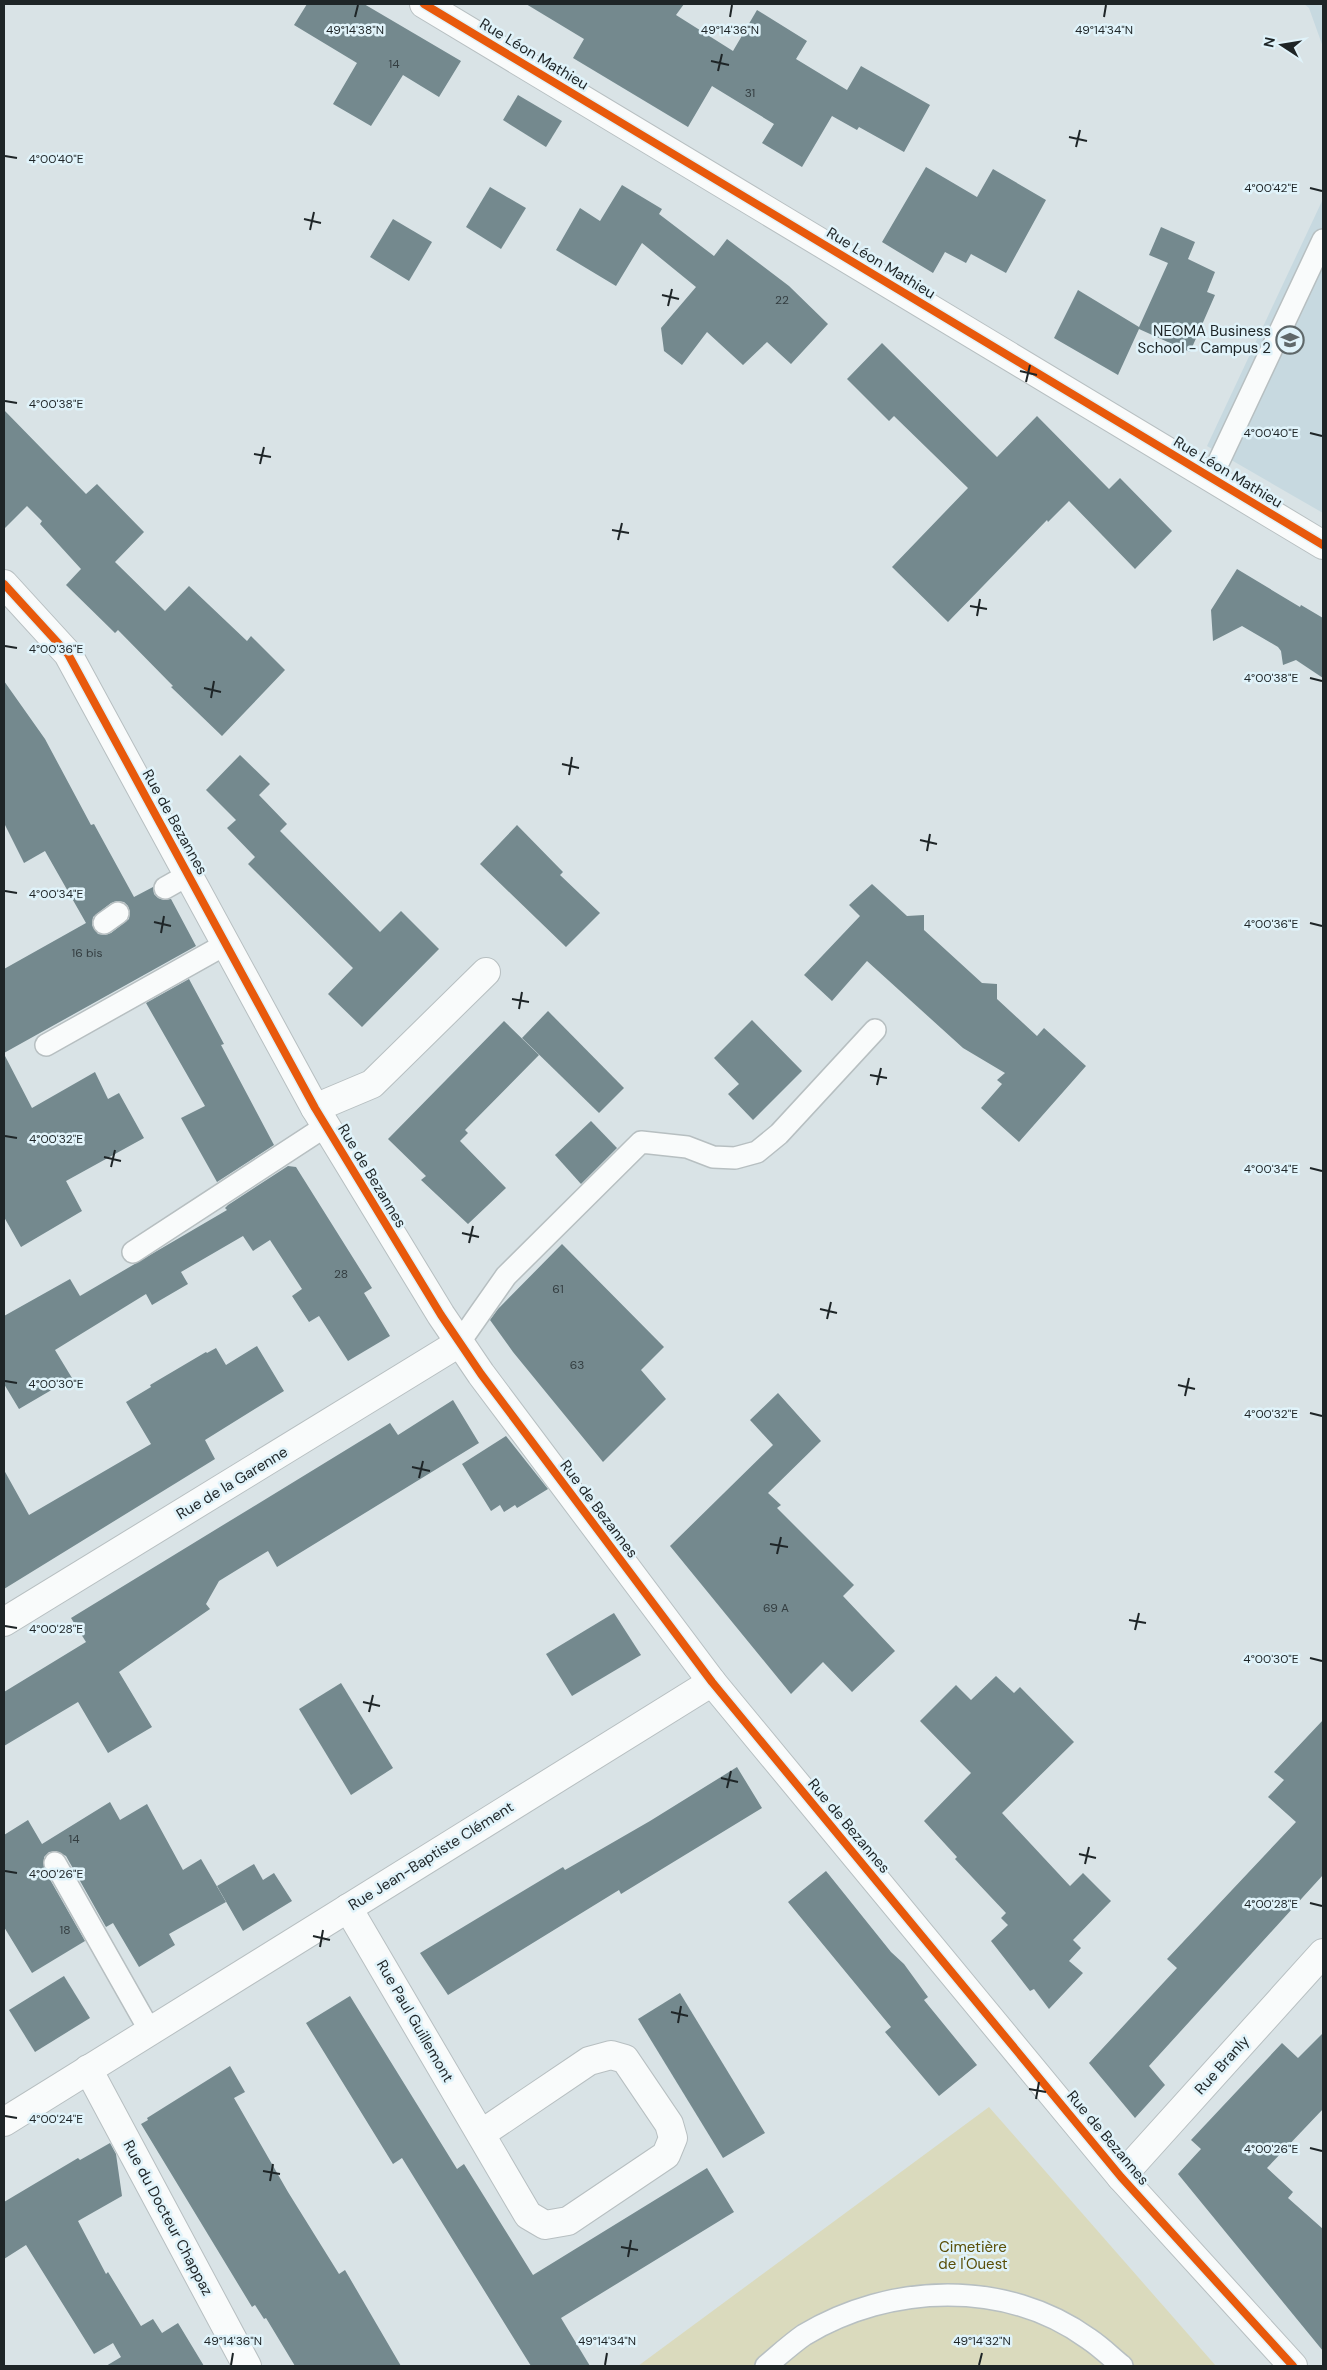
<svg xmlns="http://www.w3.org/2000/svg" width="1327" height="2370" font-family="'DM Sans',sans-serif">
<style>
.built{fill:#c7d9e0}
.green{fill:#dadabd}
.building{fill:#74898e;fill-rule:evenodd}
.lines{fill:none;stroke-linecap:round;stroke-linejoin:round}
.service-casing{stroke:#b7bfc1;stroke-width:24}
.minor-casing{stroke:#b7bfc1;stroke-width:30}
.service{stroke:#f9fbfb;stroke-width:21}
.minor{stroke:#f9fbfb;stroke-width:28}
.cycleway-casing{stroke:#e0f3fa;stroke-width:11}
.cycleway{stroke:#e8590c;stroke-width:8}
.ticks{fill:none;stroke:#1e2527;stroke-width:2}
.labels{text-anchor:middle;stroke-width:5;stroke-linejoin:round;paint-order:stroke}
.number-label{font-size:12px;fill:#343e41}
.street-label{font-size:15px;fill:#1e2527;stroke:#e0f3fa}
.poi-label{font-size:15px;fill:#1e2527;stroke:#e0f3fa;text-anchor:end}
.park-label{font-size:15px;fill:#5a4f08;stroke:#e0f3fa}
.ticks-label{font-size:12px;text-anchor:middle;fill:#1e2527;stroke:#e0f3fa;stroke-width:5;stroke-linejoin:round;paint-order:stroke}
</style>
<rect width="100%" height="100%" fill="#d9e3e6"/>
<g class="built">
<path d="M 1304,4 L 1323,4 L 1323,47 L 1309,8 Z"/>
<path d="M 1323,199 L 1323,513 L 1207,446 Z"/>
</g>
<path class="green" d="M 989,2107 L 1216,2366 L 638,2366 Z"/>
<g class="building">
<path d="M 307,4 L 364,4 L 461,61 L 439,97 L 403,75 L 371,126 L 333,104 L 357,63 L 294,25 Z"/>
<path d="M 526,4 L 684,4 L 676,15 L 733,51 L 757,10 L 807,41 L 796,59 L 847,90 L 861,66 L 930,105 L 904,152 L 859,127 L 857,130 L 832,116 L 802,167 L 762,143 L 774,124 L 712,86 L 688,127 L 573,58 L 584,39 Z"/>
<path d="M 518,95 L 562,121 L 546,147 L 503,120 Z"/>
<path d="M 926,167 L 977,197 L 993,169 L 1046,200 L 1006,273 L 971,254 L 966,263 L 945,252 L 933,273 L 882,242 Z"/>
<path d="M 622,185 L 662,209 L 659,214 L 714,256 L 727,239 L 789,286 L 828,324 L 791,364 L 767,342 L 743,365 L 707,332 L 682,365 L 664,351 L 661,328 L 696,287 L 642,243 L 616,286 L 556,250 L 580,208 L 600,221 Z"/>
<path d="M 490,187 L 526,208 L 501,249 L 466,227 Z"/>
<path d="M 393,219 L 432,242 L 409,281 L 370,257 Z"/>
<path d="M 1161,227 L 1195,242 L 1188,259 L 1215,272 L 1207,292 L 1215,295 L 1190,352 L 1139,329 L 1118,375 L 1054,338 L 1078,290 L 1139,327 L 1168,263 L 1149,255 Z"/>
<path d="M 882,343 L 997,457 L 1037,416 L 1109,489 L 1120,478 L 1172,531 L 1135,569 L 1069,501 L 1048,522 L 1047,520 L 948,622 L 892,567 L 968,488 L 894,416 L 889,421 L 847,379 Z"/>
<path d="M 4,410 L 86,494 L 97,484 L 144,532 L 115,562 L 165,611 L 189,586 L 247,641 L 251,636 L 285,670 L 222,736 L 171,687 L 173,686 L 118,630 L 115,633 L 66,585 L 81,569 L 40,524 L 42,521 L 27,506 L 4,529 Z"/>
<path d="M 1237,569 L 1300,607 L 1301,605 L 1323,618 L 1323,678 L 1296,660 L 1283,665 L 1281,651 L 1278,647 L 1242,626 L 1213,641 L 1211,610 Z"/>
<path d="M 4,681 L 45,739 L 91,825 L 94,824 L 134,897 L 153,887 L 154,894 L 158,898 L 164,900 L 171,899 L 196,946 L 4,1053 L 4,969 L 86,923 L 45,851 L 24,863 L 4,823 ZM 117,901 L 124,902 L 128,906 L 130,912 L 129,919 L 111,933 L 105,935 L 98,934 L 92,925 L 93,917 L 111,903 Z"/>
<path d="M 240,755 L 270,784 L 259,795 L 287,824 L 280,831 L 380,932 L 401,911 L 439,949 L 362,1027 L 328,994 L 353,968 L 248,864 L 255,857 L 227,828 L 236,820 L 206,790 Z"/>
<path d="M 517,825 L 563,872 L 560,875 L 600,913 L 566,947 L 480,864 Z"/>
<path d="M 872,884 L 907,916 L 924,915 L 924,930 L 982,983 L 997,984 L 997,999 L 1037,1036 L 1044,1028 L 1086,1066 L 1019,1142 L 981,1108 L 1002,1084 L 997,1080 L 1005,1073 L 963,1048 L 867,961 L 832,1001 L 804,975 L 860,916 L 849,905 Z"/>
<path d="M 189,979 L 224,1044 L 221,1045 L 274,1145 L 217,1182 L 181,1118 L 205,1106 L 146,1003 Z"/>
<path d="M 548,1011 L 624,1088 L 599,1113 L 522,1038 Z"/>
<path d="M 752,1020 L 802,1071 L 753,1120 L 728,1094 L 739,1084 L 714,1058 Z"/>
<path d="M 504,1021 L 539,1055 L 465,1130 L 468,1133 L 460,1141 L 506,1188 L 468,1224 L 421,1180 L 426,1176 L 388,1139 Z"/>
<path d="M 4,1054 L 32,1108 L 95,1072 L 108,1099 L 119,1093 L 144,1138 L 66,1181 L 82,1211 L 21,1247 L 4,1217 Z"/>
<path d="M 591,1121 L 617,1148 L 581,1184 L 555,1155 Z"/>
<path d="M 288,1166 L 296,1167 L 372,1288 L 364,1293 L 390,1336 L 348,1361 L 319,1316 L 309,1322 L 292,1296 L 302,1289 L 270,1240 L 253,1251 L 243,1236 L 181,1272 L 188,1284 L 152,1305 L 146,1294 L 55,1350 L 72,1378 L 19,1409 L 4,1384 L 4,1316 L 70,1279 L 80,1296 L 227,1210 L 225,1208 L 228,1205 Z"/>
<path d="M 562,1244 L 664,1347 L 641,1370 L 666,1399 L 603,1462 L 513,1352 L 490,1320 L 498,1309 Z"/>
<path d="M 257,1346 L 284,1391 L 205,1440 L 215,1459 L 4,1589 L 4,1470 L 29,1515 L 151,1444 L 126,1402 L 151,1387 L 150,1385 L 206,1352 L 207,1353 L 216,1348 L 226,1365 Z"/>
<path d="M 778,1393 L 821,1441 L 768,1493 L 781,1505 L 777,1508 L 854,1585 L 843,1596 L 895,1651 L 852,1692 L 823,1662 L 791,1694 L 670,1546 L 773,1445 L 750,1420 Z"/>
<path d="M 453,1400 L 479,1443 L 277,1567 L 268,1551 L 219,1581 L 206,1604 L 210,1609 L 119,1672 L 152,1727 L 108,1753 L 78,1702 L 4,1746 L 4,1692 L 86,1642 L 71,1618 L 390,1423 L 398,1435 Z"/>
<path d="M 506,1436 L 548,1489 L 517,1508 L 515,1505 L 504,1512 L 500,1505 L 491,1511 L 462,1464 Z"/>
<path d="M 614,1613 L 641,1655 L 572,1696 L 546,1654 Z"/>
<path d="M 996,1676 L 1014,1693 L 1020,1687 L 1074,1742 L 1002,1813 L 1070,1886 L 1083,1873 L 1111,1901 L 1073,1940 L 1081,1948 L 1069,1961 L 1083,1973 L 1049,2009 L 1034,1989 L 1030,1991 L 991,1941 L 1008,1925 L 1001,1918 L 1006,1913 L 955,1859 L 957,1857 L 924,1821 L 971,1773 L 920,1721 L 956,1685 L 971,1700 Z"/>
<path d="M 341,1683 L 393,1768 L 351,1795 L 299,1709 Z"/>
<path d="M 1323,1720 L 1323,1875 L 1149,2066 L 1165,2085 L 1135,2118 L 1089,2063 L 1177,1968 L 1167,1959 L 1296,1822 L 1268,1797 L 1284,1780 L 1274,1772 Z"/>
<path d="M 737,1767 L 762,1808 L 621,1894 L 619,1890 L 448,1995 L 420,1953 L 563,1867 L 565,1870 L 650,1821 Z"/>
<path d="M 110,1802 L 120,1820 L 147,1804 L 183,1870 L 201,1859 L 226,1902 L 169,1934 L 175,1945 L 139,1967 L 113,1923 L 106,1927 L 66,1856 L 56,1851 L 49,1852 L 44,1857 L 44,1869 L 85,1941 L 32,1973 L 4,1927 L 4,1835 L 28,1820 L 42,1844 Z"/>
<path d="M 254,1864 L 263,1880 L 274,1873 L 292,1901 L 243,1931 L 217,1886 Z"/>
<path d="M 826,1871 L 891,1952 L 904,1964 L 928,1997 L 924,2000 L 977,2065 L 939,2096 L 885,2032 L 891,2027 L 788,1902 Z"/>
<path d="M 64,1976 L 90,2018 L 35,2052 L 9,2010 Z"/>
<path d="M 680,1993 L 765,2133 L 723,2158 L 638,2019 Z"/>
<path d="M 350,1996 L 457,2169 L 464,2164 L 533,2275 L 707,2168 L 734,2212 L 561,2318 L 590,2366 L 531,2366 L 402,2158 L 393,2164 L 306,2023 Z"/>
<path d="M 1323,2033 L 1323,2109 L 1267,2168 L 1293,2192 L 1288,2198 L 1323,2229 L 1323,2351 L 1178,2174 L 1201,2149 L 1191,2140 L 1282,2043 L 1298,2058 Z"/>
<path d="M 230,2066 L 245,2092 L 234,2098 L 288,2192 L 339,2274 L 345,2270 L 401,2366 L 295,2366 L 266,2318 L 264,2319 L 255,2305 L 252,2307 L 141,2124 L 148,2120 L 147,2118 Z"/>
<path d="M 110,2143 L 116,2154 L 122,2196 L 78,2221 L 106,2274 L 108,2272 L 141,2326 L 153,2319 L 162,2333 L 178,2323 L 204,2366 L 106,2366 L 121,2357 L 113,2343 L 94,2354 L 26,2245 L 4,2259 L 4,2202 L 78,2158 L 80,2160 Z"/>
</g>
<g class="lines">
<g class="service-casing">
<g id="service">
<path d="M 1211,478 L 1323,240"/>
<path d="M 165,888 L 188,875"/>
<path d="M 104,923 L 118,913"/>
<path d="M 46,1045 L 226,944"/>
<path d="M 133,1252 L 326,1126"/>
<path d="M 459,1343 L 506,1276 L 641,1142 L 687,1147 L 713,1157 L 735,1158 L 757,1152 L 779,1134 L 875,1030"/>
<path d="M 55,1863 L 150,2031"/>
<path d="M 766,2366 C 778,2356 791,2344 804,2335 C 890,2283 1006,2279 1089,2339 C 1101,2347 1111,2357 1122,2366"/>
</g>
</g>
<g class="minor-casing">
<g id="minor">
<path d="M 424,4 L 1323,545"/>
<path d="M 4,584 L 68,654 L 315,1108 L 441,1315 L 481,1374 L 712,1682 L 1121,2177 L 1293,2366"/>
<path d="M 315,1108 L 372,1084 L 486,972"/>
<path d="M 4,1622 L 459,1343"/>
<path d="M 348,1908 L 528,2215 L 545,2225 L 568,2221 L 666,2155 L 673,2138 L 669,2124 L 625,2059 L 611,2055 L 589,2061 L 481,2134"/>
<path d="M 88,2069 L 247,2366"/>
<path d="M 4,2122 L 712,1682"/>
<path d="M 1121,2177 L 1323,1953"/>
</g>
</g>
<use href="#service" class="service"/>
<use href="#minor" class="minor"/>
<g class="cycleway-casing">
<g id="cycleway">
<path d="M 424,4 L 1323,545"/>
<path d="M 4,584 L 68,654 L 315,1108 L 441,1315 L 481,1374 L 712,1682 L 1121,2177 L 1293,2366"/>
</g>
</g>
<use href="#cycleway" class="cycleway"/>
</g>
<path class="ticks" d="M 355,17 L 358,5M 730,17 L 732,5M 1104,17 L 1106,5M 711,61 L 729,65M 718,71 L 722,54M 1069,137 L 1087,141M 1076,147 L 1080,130M 5,156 L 17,158M 1310,188 L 1322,191M 304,219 L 321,223M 310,230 L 314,212M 662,295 L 679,299M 668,306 L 672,289M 1020,371 L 1037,375M 1026,382 L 1030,365M 5,401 L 17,403M 1310,433 L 1322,436M 254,454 L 271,457M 260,464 L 264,447M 612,530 L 629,533M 618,540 L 622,523M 970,606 L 987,609M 977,616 L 980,599M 5,646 L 17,648M 1310,678 L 1322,681M 204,688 L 221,692M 211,698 L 214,681M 562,764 L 579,768M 569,775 L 572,757M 920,840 L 937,844M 927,851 L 930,834M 5,891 L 17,893M 154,922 L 171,926M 1310,923 L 1322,926M 161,933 L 164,916M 512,999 L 529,1002M 519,1009 L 522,992M 870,1075 L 887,1078M 877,1085 L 881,1068M 5,1136 L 17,1138M 104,1157 L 121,1161M 111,1167 L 115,1150M 1310,1168 L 1322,1171M 462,1233 L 479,1237M 469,1243 L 473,1226M 820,1309 L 837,1313M 827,1319 L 831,1302M 5,1381 L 17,1383M 1178,1385 L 1195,1389M 1185,1396 L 1189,1378M 1310,1413 L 1322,1416M 412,1467 L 430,1471M 419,1478 L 423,1461M 770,1544 L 788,1547M 777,1554 L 781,1537M 1129,1620 L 1146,1623M 5,1626 L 17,1628M 1135,1630 L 1139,1613M 1310,1658 L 1322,1661M 363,1702 L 380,1706M 369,1712 L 373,1695M 721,1778 L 738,1782M 727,1788 L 731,1771M 1079,1854 L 1096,1858M 1085,1864 L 1089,1847M 5,1871 L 17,1873M 1310,1903 L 1322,1906M 313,1936 L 330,1940M 320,1947 L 323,1930M 671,2012 L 688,2016M 678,2023 L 681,2006M 1029,2089 L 1046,2092M 1036,2099 L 1039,2082M 5,2116 L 17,2118M 1310,2148 L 1322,2151M 263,2171 L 280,2174M 270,2181 L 273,2164M 621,2247 L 638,2250M 628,2257 L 631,2240M 231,2365 L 233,2353M 605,2365 L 607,2353M 979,2365 L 982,2353"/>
<defs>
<g id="university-ring" transform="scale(1.4375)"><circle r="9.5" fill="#e0f3fa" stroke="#5f686a" stroke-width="1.5"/><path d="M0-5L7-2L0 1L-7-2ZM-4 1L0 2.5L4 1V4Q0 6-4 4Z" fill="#5f686a"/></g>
</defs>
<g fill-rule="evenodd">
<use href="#university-ring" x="1290" y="340"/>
</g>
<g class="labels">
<g class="number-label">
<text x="394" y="68">14</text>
<text x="750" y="97">31</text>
<text x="782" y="304">22</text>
<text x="87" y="957">16 bis</text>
<text x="341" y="1278">28</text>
<text x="558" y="1293">61</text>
<text x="577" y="1369">63</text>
<text x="776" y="1612">69 A</text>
<text x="74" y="1843">14</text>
<text x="65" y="1934">18</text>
</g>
<g class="street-label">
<text transform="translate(534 54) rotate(31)" y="5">Rue Léon Mathieu</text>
<text transform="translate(881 263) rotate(31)" y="5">Rue Léon Mathieu</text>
<text transform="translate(1228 472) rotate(31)" y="5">Rue Léon Mathieu</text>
<text transform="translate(175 822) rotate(61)" y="5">Rue de Bezannes</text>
<text transform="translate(372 1176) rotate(59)" y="5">Rue de Bezannes</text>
<text transform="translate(232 1483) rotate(-31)" y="5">Rue de la Garenne</text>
<text transform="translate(599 1509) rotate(53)" y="5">Rue de Bezannes</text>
<text transform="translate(849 1826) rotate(50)" y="5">Rue de Bezannes</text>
<text transform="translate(431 1856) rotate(-32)" y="5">Rue Jean-Baptiste Clément</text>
<text transform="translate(415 2021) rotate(60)" y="5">Rue Paul Guillemont</text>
<text transform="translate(1222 2065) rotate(-48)" y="5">Rue Branly</text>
<text transform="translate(1108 2138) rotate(50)" y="5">Rue de Bezannes</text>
<text transform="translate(168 2218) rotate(62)" y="5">Rue du Docteur Chappaz</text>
</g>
<g class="poi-label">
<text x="1271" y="336">NEOMA Business<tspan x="1271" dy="17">School - Campus 2</tspan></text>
</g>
<g class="park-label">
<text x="973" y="2252">Cimetière<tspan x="973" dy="17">de l'Ouest</tspan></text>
</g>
</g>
<g class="ticks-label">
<text x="355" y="34">49°14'38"N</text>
<text x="730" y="34">49°14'36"N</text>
<text x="1104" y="34">49°14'34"N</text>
<text x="56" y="163">4°00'40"E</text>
<text x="1271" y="192">4°00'42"E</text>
<text x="56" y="408">4°00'38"E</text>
<text x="1271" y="437">4°00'40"E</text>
<text x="56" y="653">4°00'36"E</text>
<text x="1271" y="682">4°00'38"E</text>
<text x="56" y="898">4°00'34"E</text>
<text x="1271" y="928">4°00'36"E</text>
<text x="56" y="1143">4°00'32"E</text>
<text x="1271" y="1173">4°00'34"E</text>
<text x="56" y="1388">4°00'30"E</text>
<text x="1271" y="1418">4°00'32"E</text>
<text x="56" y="1633">4°00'28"E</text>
<text x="1271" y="1663">4°00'30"E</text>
<text x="56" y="1878">4°00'26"E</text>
<text x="1271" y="1908">4°00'28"E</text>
<text x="56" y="2123">4°00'24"E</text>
<text x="1271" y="2153">4°00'26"E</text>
<text x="233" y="2345">49°14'36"N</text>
<text x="607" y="2345">49°14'34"N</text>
<text x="982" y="2345">49°14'32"N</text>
</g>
<rect width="1327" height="2370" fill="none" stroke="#1e2527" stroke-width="10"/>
<g transform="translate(1282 45) rotate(282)" stroke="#e0f3fa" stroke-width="4" paint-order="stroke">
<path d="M0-4L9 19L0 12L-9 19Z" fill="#1e2527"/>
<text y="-8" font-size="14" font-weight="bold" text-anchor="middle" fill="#1e2527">N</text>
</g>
</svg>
